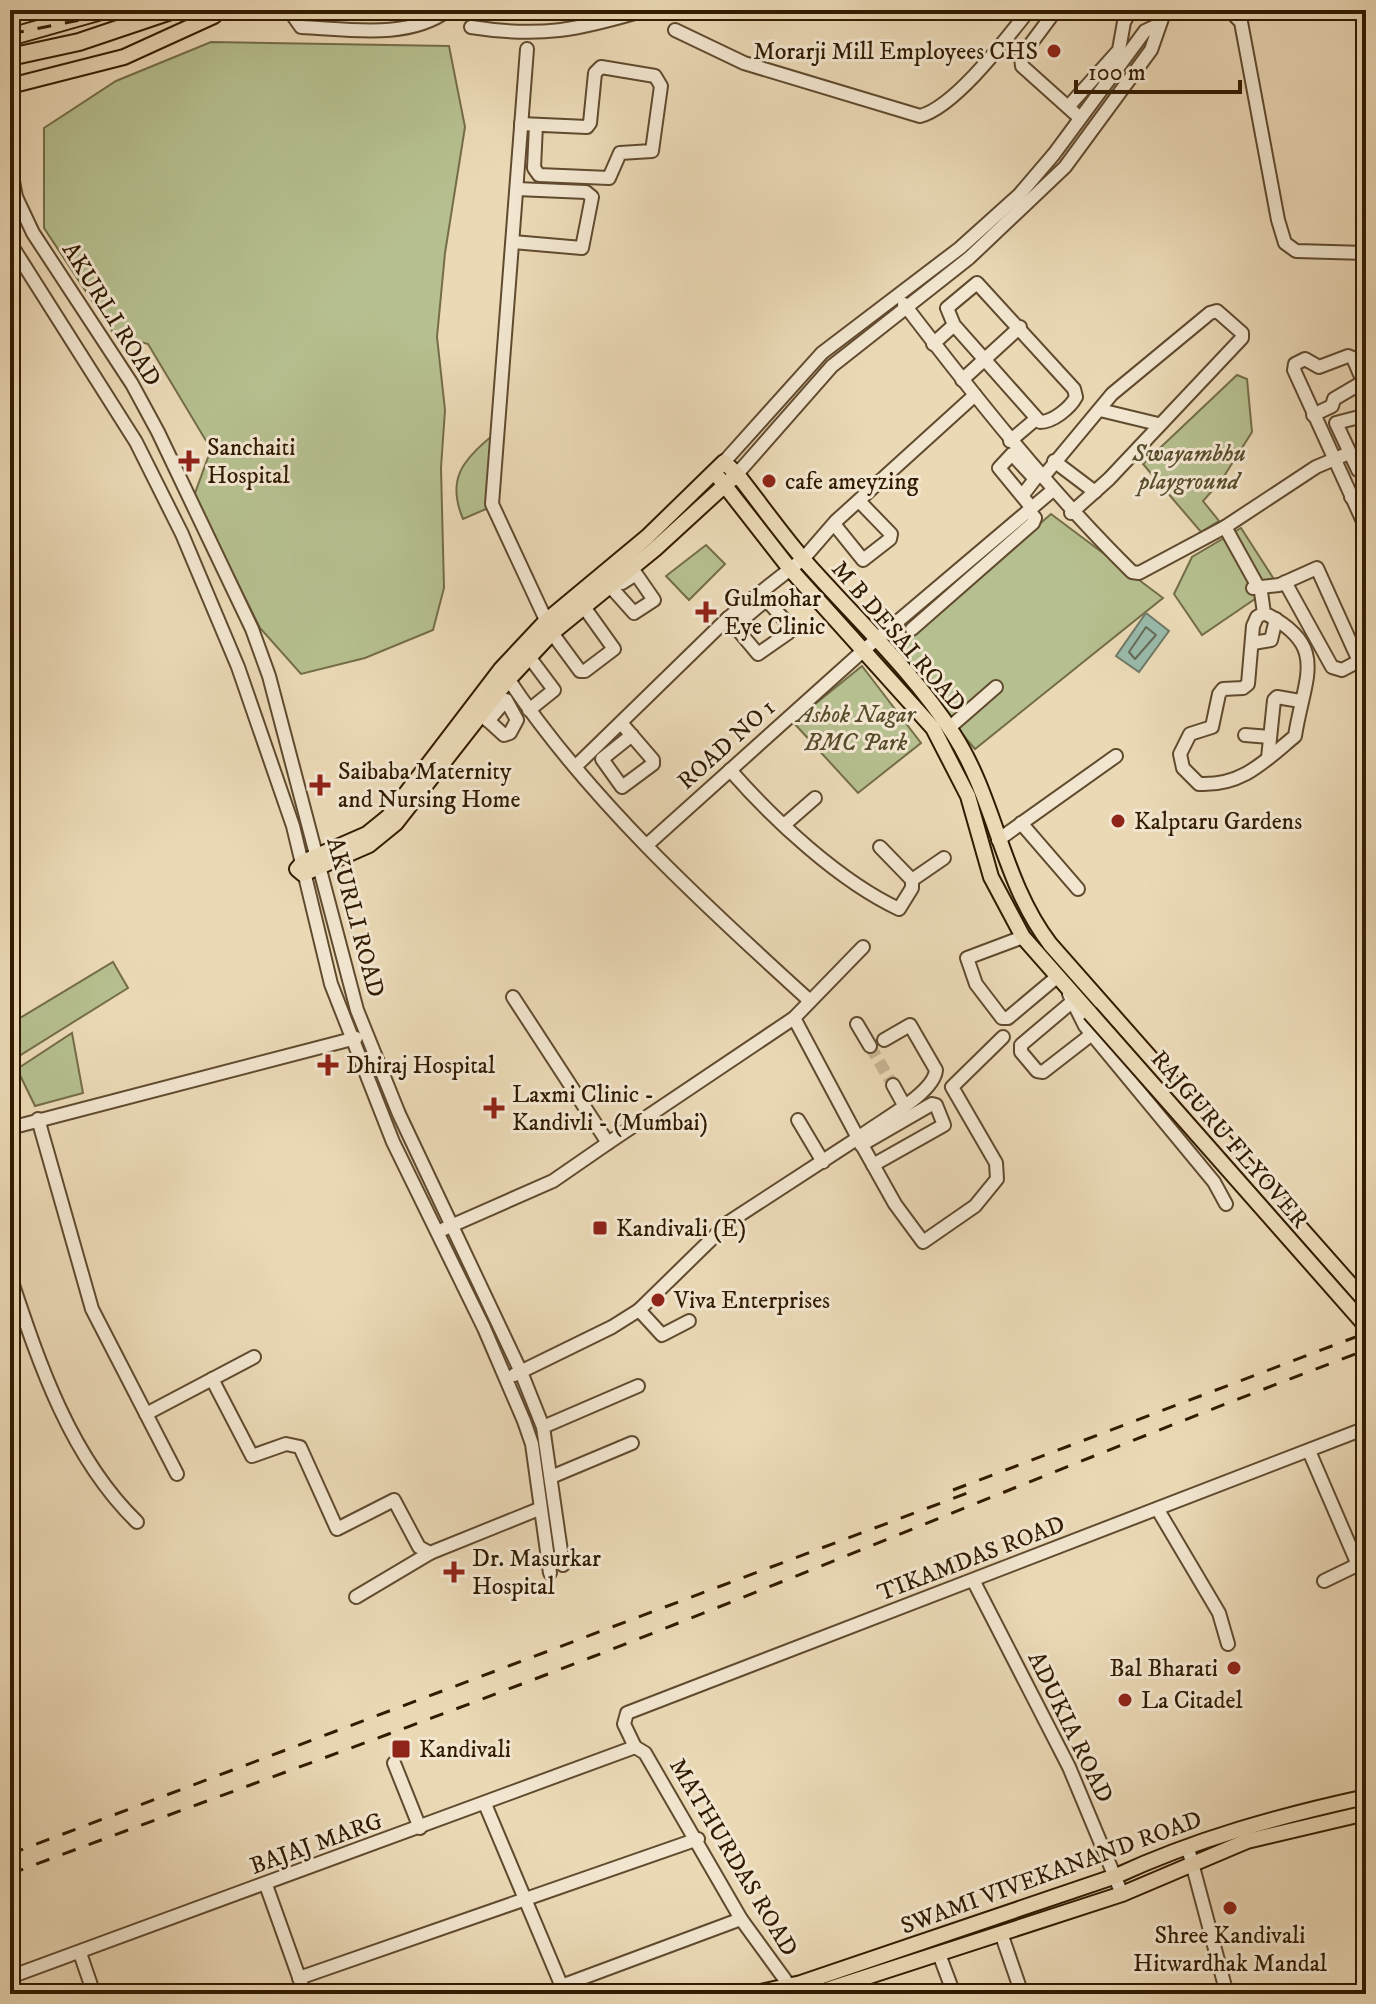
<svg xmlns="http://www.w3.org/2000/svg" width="1376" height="2004" font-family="'IM FELL DW Pica',serif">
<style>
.green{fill:#b6bf8f;stroke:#746d48;stroke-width:2}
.water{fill:#99baab;stroke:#6f7a67;stroke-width:2}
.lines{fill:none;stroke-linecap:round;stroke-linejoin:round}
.shore{stroke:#656a56;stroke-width:2}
.minor-tunnel{stroke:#c6b392;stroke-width:12;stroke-dasharray:12 6;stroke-linecap:butt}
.minor-casing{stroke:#604a2e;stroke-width:16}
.major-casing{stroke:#311b00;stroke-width:18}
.highway-casing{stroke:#311b00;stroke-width:20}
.minor{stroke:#f2e6d0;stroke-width:12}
.major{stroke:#ebd9b6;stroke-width:14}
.highway{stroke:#ebd9b6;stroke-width:16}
.rail{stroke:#311b00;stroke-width:3;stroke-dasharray:14 14;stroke-linecap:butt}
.major-bridge-casing{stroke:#311b00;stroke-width:18;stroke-linecap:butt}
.major-bridge{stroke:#ebd9b6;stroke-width:14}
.poi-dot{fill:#8f2418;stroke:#f2e6d0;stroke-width:3}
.labels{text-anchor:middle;stroke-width:6;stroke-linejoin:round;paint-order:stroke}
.poi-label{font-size:24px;fill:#311b00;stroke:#f2e6d0;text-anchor:start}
.street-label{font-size:24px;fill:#311b00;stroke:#f2e6d0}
.park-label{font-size:24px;font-style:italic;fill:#594c2b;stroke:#f2e6d0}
</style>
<rect width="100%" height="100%" fill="#ebd9b6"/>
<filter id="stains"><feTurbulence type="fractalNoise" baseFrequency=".0025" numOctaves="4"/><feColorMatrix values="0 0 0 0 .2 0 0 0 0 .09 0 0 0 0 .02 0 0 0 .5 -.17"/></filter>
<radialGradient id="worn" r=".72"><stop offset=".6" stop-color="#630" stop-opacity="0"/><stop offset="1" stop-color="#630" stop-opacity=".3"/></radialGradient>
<g class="green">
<path d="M 211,42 L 449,46 L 465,127 L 445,253 L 437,337 L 445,410 L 441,468 L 444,588 L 433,630 L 365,658 L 301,674 L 260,628 L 194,496 L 211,449 L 148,344 L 114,334 L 44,228 L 44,128 L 116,81 Z"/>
<path d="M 1237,375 L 1247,379 L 1252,432 L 1221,481 L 1203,501 L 1219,521 L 1201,532 L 1143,464 Z"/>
<path d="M 492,436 L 486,509 L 463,519 C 447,481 461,461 492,436 Z"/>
<path d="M 1051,514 L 1163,598 L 975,749 L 892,653 Z"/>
<path d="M 1241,528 L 1277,584 L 1202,635 L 1174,594 L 1192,557 Z"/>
<path d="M 706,545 L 725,564 L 689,600 L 666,576 Z"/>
<path d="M 862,666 L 921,743 L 858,793 L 793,722 Z"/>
<path d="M 113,962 L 128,988 L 19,1056 L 10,1037 L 10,1024 Z"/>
<path d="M 72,1033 L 83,1093 L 35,1106 L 17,1069 Z"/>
</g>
<path class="water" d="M 1146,613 L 1169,631 L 1139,672 L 1116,656 Z"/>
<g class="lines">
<path class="shore" d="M 1146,627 L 1156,635 L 1135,659 L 1129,652 Z"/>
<path class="minor-tunnel" d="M 870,1046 L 893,1085"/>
<g class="minor-casing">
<g id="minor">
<path d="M 289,10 L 301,27 C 348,29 408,40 448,10"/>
<path d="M 1056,10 L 1021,57 L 1022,66 L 1080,118"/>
<path d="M 1229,10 L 1241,22 L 1278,220 L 1285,243 L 1296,251 L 1366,253"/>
<path d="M 471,27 C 541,38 578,30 645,10"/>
<path d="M 675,30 L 744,63 L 920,116 C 955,107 1006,39 1029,10"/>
<path d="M 527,49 L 492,504 L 552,633 L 580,671 L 585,671 L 614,649 L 584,607"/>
<path d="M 1068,107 L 1119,50 L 1124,22 L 1131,10"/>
<path d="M 521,124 L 587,127 L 590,123 L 595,73 L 601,67 L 655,76 L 661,86 L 652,151 L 620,153 L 609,178 L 539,175 L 534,168 L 536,125"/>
<path d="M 10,166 L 16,197 L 33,233 L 132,384 L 158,432 L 252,629 L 269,676 L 357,1010 L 399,1114 L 521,1372 L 543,1427 L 563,1565"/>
<path d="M 513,242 L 582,248 L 592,197 L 586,192 L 517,189"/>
<path d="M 10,243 L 136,442 L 182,534 L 238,667 L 293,826 L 331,984 L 393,1142 L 484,1328 L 524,1421 L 532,1444 L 550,1573"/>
<path d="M 904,304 C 976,398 1048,489 1132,572 L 1139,573 L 1225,527 L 1316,467 L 1349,453"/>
<path d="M 933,344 L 954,325 L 1040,422 C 1053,422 1070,408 1076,397 L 1074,389 L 977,283 L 947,308 L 954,325"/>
<path d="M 962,380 L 1020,327"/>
<path d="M 1366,388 L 1353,358 L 1348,356 L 1319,367 L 1305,359 L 1295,364 L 1294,370 L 1366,528"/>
<path d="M 1366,406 L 1363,416 L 1336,423 L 1358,470 L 1366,466"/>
<path d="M 1100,410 L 1158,424"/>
<path d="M 1313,415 L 1332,406 L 1334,399 L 1363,382"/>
<path d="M 1010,441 L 1036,419"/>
<path d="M 1054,461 L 1095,492"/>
<path d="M 724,462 L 822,353 L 960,248 L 1019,195 L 1054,154 L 1145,31 L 1158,25"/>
<path d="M 737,474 L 832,366 L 969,258 L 1065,167 L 1151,50 L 1165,10"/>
<path d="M 1043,477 L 1112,394 L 1210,313 L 1217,311 L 1242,333 L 1242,338 L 1109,479 L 1071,513"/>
<path d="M 1022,496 L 1035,479 L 1012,454 L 999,468 L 1022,496 L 1032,508"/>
<path d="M 1351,497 L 1366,491"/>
<path d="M 834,524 L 863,560 L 890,539 L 891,534 L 859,501"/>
<path d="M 1225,527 L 1261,592 L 1264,613 C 1330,646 1304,677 1295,736 C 1264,762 1242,786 1199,784 L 1183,768 L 1180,754 L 1190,734 L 1212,727 L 1219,694 L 1223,689 L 1243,688 L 1248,684 L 1253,626 L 1257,617 L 1264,613"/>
<path d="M 609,585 L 634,613 L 654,600 L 636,574 L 622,583"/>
<path d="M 1253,588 L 1279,585 L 1317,568 L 1359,661 L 1342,670 L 1332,667 L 1285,582"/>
<path d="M 728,618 L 758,654 L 788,633 L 790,626 L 760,593"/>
<path d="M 735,626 L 766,600"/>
<path d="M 912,629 L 1033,523 L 1035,518 L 1029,511"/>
<path d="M 1253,643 L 1271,640 L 1276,619"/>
<path d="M 505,674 C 584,795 703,904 810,1001"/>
<path d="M 529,710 L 554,690 L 530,658"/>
<path d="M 481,714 L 504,735 L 510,733 L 517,720 L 506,700 L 488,721"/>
<path d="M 622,724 L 653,760 L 653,764 L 622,787 L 602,759 L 632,735"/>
<path d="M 949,728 L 996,687"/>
<path d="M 1245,735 L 1270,737"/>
<path d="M 1268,758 L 1274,700 L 1277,697 L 1300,701"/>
<path d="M 575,767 L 728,618 L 803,559 L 836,521 L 975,395"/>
<path d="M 730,770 C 774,820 839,881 899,909 L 912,888 L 912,880 L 880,847"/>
<path d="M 1021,823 L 1078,889"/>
<path d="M 784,825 L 815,798"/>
<path d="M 998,840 L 1116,756"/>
<path d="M 648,844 L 865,649 L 1053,490"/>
<path d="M 912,880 L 944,858"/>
<path d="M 1023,937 L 967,958 L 976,984 L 1002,1018 L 1008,1018 L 1058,976"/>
<path d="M 1069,994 L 1085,1026 L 1214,1182 L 1226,1204"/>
<path d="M 513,997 L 608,1143"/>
<path d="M 1073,1001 L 1021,1045 L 1021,1052 L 1037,1071 L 1043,1072 L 1092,1034"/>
<path d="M 857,1024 L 870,1046"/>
<path d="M 884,1040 L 910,1025 L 936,1070 C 934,1094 878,1122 858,1138 L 895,1204 L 923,1242 L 975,1206 L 997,1179 L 996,1163 L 952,1087 L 1003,1037"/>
<path d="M 893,1085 L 904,1105"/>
<path d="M 38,1119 L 92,1309 L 177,1474"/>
<path d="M 798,1120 L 823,1162"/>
<path d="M 10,1128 L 356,1038"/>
<path d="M 861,1145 L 932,1104 L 936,1105 L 944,1125 L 873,1165"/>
<path d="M 444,1229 L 553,1181 L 608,1143 L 794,1018 L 863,947"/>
<path d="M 10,1276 C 39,1363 70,1457 137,1522"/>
<path d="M 639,1310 L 662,1335 L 689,1321"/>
<path d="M 514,1375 L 612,1327 L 639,1310 L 729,1222 L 858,1138 L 794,1018"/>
<path d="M 212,1379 L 252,1456 L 286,1444 L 300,1447 L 337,1529 L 394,1500 L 419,1547 L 430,1553 L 539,1509"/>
<path d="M 146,1414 L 254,1357"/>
<path d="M 543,1427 L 638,1386"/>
<path d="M 1309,1451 L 1356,1560 L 1355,1566 L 1324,1581"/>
<path d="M 551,1477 L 632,1443"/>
<path d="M 1158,1510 L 1219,1613 L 1228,1644"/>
<path d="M 974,1582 L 1069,1767 L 1122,1894"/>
<path d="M 356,1597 L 430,1553"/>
<path d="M 635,1747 L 624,1724 L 627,1713 L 1366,1428"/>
<path d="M 635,1747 L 645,1753 L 741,1919 L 789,1985 L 791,1994"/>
<path d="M 394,1763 L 420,1828"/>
<path d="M 485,1804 L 565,1994"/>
<path d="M 1188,1848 L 1227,1994"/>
<path d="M 266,1885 L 305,1994"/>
<path d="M 1001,1933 L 1022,1994"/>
<path d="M 80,1953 L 94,1994"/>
<path d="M 939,1954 L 954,1994"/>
<path d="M 10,1977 L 635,1747"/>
<path d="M 299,1978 L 698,1839"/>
<path d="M 561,1986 L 741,1919"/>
</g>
</g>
<g class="major-casing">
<g id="major">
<path d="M 10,86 L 124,57 L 214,16 L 217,10"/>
<path d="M 737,474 L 655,549 L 552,633 L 508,680 L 396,823 L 369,845 L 303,874 L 297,869 L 303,862 L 367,834 L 388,817 L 501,669 L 546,621 L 647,537 L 724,462 L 737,474 C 759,502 780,532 804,560 C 854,617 913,671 954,735 C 996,801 1002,881 1050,944 L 1366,1302"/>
<path d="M 719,478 L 790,569 L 933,728 L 968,796 L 991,877 L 1023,937 L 1090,1013"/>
<path d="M 752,1994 L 801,1983 L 1116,1876 C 1196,1839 1279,1816 1366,1797"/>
<path d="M 814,1994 L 1122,1894 L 1247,1841 L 1366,1813"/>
</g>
</g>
<g class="highway-casing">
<g id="highway">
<path d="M 10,37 L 105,10"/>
<path d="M 10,57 L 79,42 L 174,10"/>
</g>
</g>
<use href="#minor" class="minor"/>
<use href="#major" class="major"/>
<use href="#highway" class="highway"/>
<g class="rail">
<path d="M 10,34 L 129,10"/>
<path d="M 953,1490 L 1366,1333"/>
<path d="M 10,1854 L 970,1492"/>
<path d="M 10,1874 C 204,1801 399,1732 592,1657 C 851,1556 1106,1448 1366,1350"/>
</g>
<g class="major-bridge-casing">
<path id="major-bridge" d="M 1090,1013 L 1366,1326"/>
</g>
<use href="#major-bridge" class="major-bridge"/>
</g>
<g class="poi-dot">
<circle cx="1054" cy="51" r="8"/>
<path d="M185 449h8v8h8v8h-8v8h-8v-8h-8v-8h8z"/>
<circle cx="769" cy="481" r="8"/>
<path d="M702 600h8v8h8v8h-8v8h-8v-8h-8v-8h8z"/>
<path d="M316 773h8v8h8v8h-8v8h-8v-8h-8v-8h8z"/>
<circle cx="1118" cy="821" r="8"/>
<path d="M324 1053h8v8h8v8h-8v8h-8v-8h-8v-8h8z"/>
<path d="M490 1096h8v8h8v8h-8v8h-8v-8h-8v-8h8z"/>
<rect x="592" y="1220" width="16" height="16" rx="4"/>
<circle cx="658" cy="1300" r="8"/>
<path d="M450 1560h8v8h8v8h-8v8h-8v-8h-8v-8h8z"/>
<circle cx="1234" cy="1668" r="8"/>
<circle cx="1125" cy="1700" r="8"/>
<rect x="391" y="1739" width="20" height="20" rx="4"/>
<circle cx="1230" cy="1908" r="8"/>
</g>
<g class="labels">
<g class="poi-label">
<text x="1038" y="59" text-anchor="end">Morarji Mill Employees CHS</text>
<text x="207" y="455">Sanchaiti<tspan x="207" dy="28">Hospital</tspan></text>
<text x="785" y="489">cafe ameyzing</text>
<text x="724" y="606">Gulmohar<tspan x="724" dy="28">Eye Clinic</tspan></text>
<text x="338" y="779">Saibaba Maternity<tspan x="338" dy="28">and Nursing Home</tspan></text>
<text x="1134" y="829">Kalptaru Gardens</text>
<text x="346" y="1073">Dhiraj Hospital</text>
<text x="512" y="1102">Laxmi Clinic -<tspan x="512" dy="28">Kandivli - (Mumbai)</tspan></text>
<text x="616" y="1236">Kandivali (E)</text>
<text x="674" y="1308">Viva Enterprises</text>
<text x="472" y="1566">Dr. Masurkar<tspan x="472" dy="28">Hospital</tspan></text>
<text x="1218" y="1676" text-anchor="end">Bal Bharati</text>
<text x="1141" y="1708">La Citadel</text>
<text x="419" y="1757">Kandivali</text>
<text x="1230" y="1943" text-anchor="middle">Shree Kandivali<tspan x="1230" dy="28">Hitwardhak Mandal</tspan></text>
</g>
<g class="street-label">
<text transform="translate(112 314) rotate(58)" y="8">AKURLI ROAD</text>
<text transform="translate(899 636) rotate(49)" y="8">M B DESAI ROAD</text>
<text transform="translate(726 744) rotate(-42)" y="8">ROAD NO 1</text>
<text transform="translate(356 917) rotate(75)" y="8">AKURLI ROAD</text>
<text transform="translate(1230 1139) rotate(49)" y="8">RAJGURU FLYOVER</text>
<text transform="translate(971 1558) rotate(-21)" y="8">TIKAMDAS ROAD</text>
<text transform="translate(1071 1727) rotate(64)" y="8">ADUKIA ROAD</text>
<text transform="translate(316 1843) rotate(-20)" y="8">BAJAJ MARG</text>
<text transform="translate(734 1857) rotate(59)" y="8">MATHURDAS ROAD</text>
<text transform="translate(1051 1872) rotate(-20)" y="8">SWAMI VIVEKANAND ROAD</text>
</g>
<g class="park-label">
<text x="1189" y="461">Swayambhu<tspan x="1189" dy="28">playground</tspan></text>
<text x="856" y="722">Ashok Nagar<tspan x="856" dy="28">BMC Park</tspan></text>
</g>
</g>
<rect width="1376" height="2004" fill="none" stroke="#ebd9b6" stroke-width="40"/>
<rect x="12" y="12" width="1352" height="1980" fill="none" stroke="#311b00" stroke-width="4"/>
<rect x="20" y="20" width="1336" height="1964" fill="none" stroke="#311b00" stroke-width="2"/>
<path d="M1076 80v12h164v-12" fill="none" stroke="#311b00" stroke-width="4"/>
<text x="1088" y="80" font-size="24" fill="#311b00" stroke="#f2e6d0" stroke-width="6" paint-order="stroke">100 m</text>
<rect width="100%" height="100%" filter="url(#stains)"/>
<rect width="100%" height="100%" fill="url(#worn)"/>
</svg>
